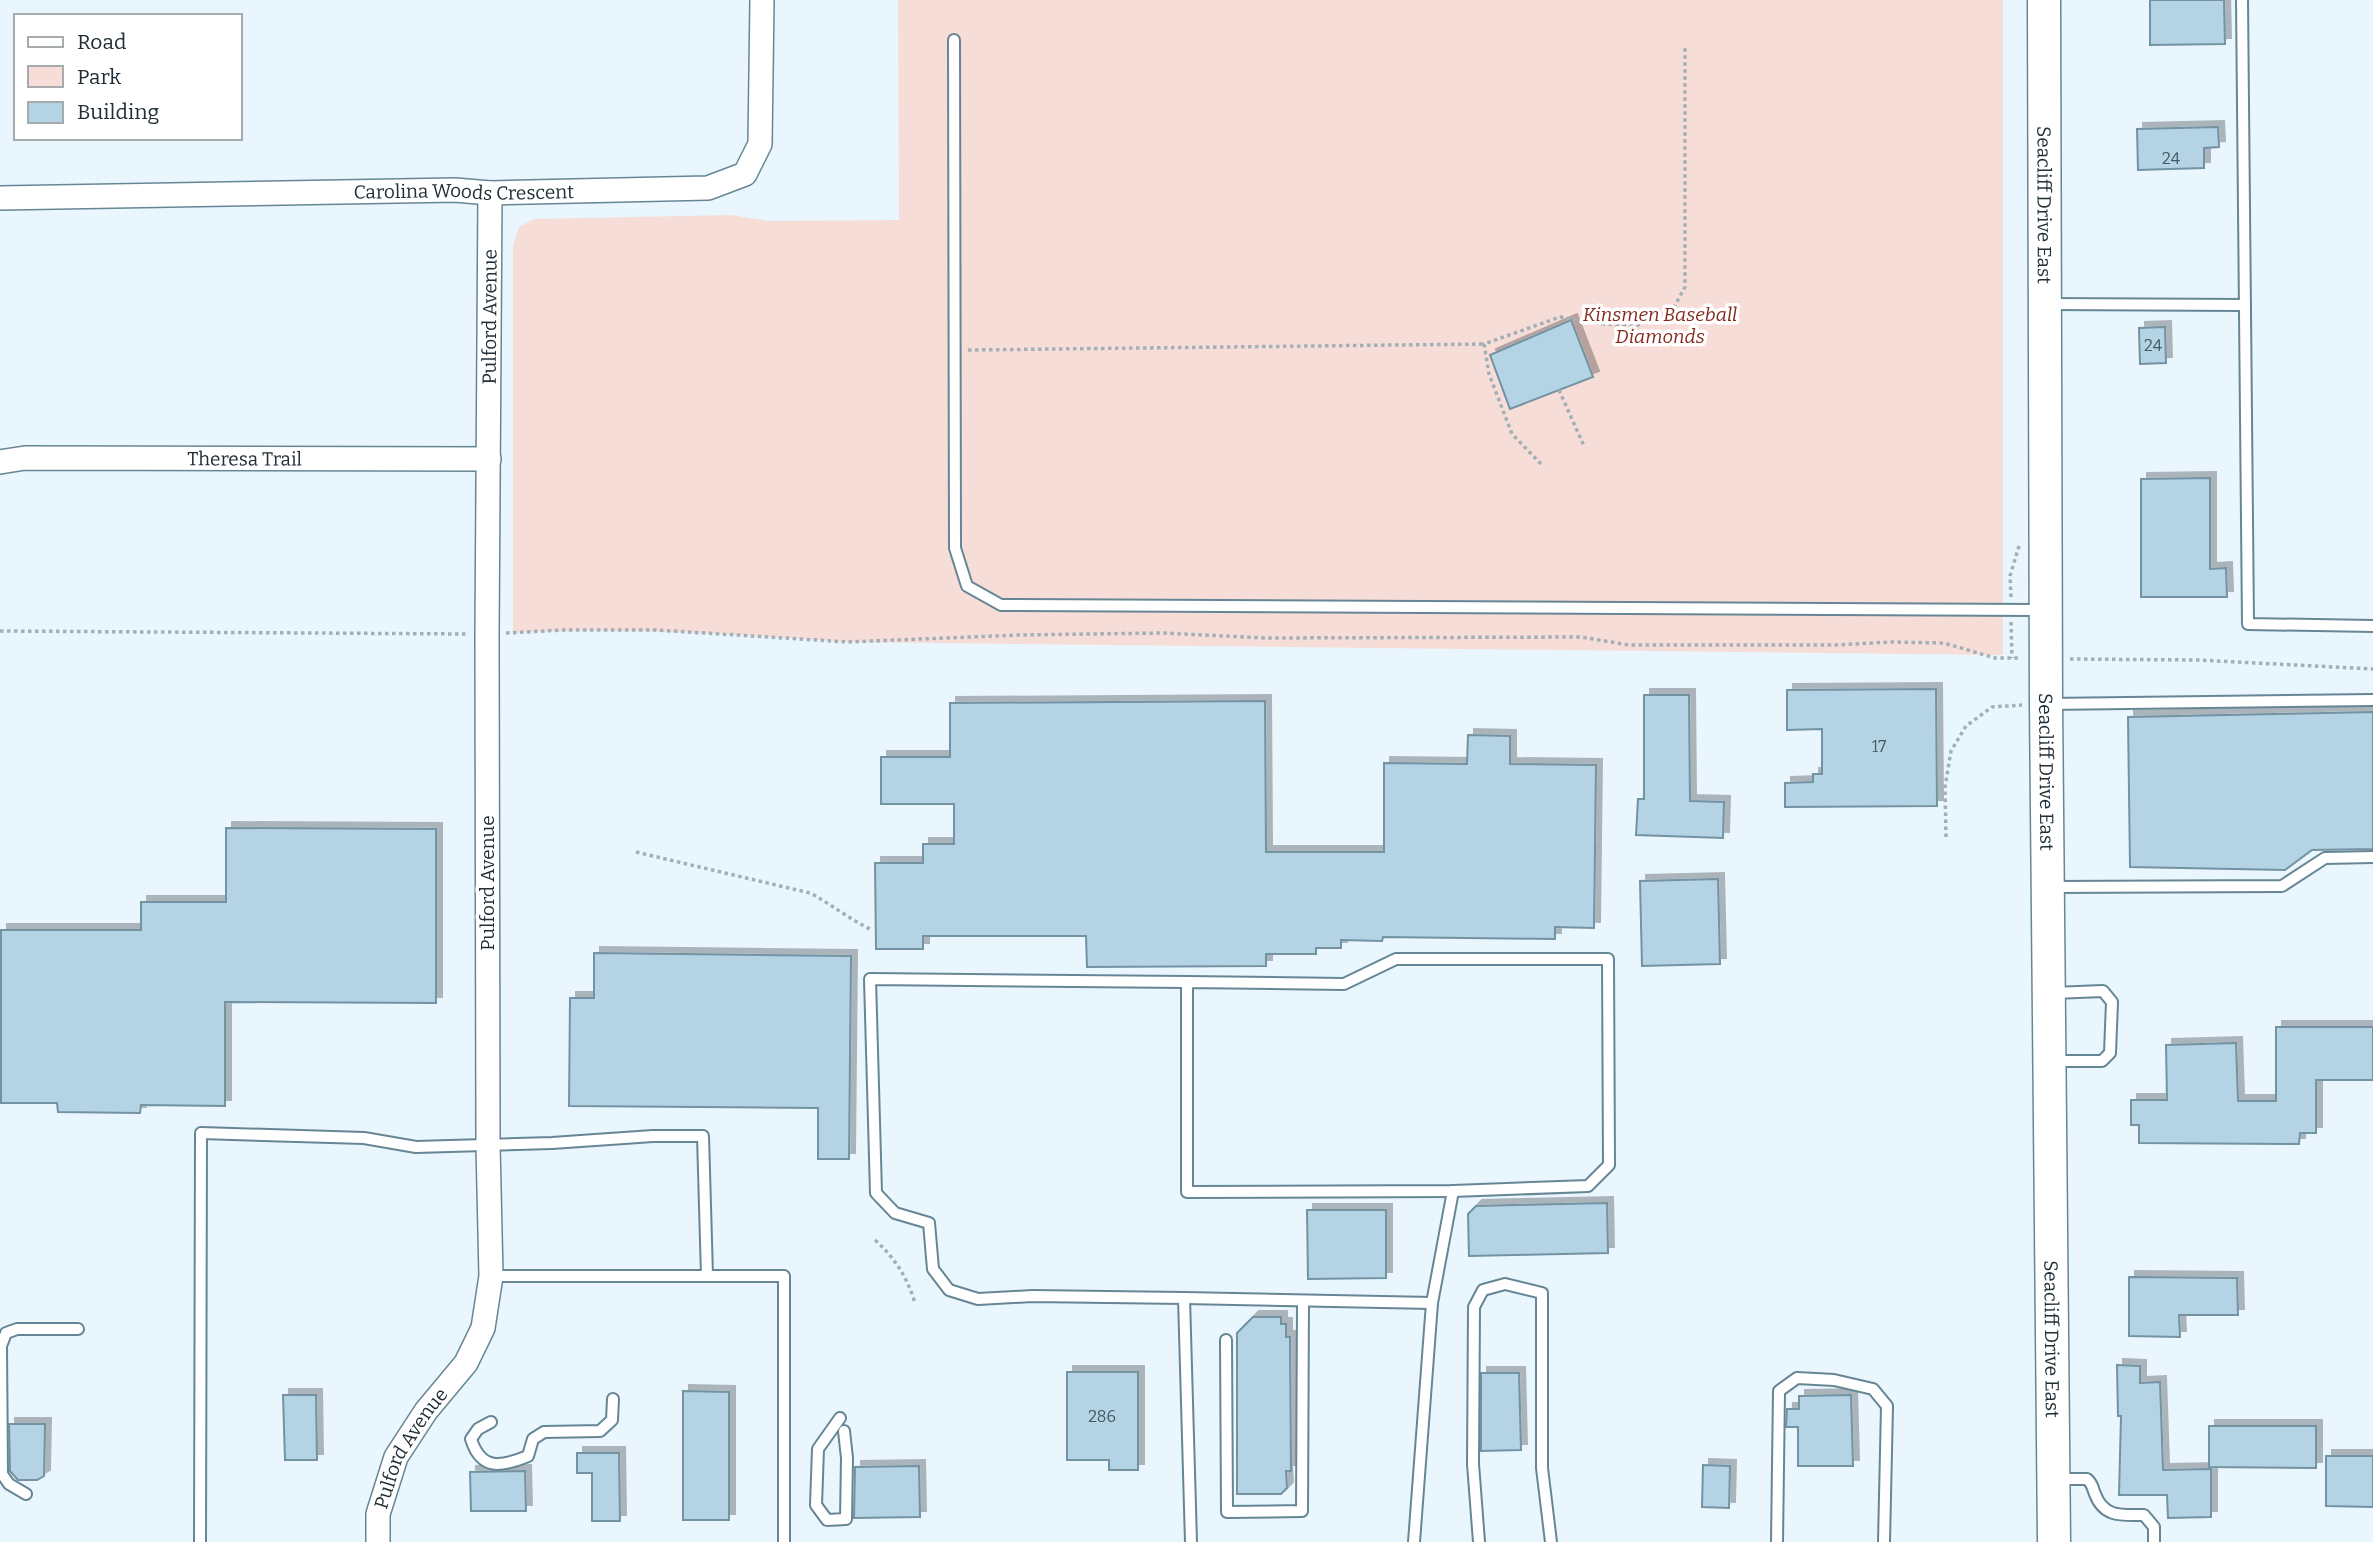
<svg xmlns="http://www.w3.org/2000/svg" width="2373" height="1542" font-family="Bitter,serif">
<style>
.green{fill:#f7ddd8}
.building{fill:#b4d4e6;stroke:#7392a2;stroke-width:2;filter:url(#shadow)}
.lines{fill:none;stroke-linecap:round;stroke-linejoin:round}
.lane-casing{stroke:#678695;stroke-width:14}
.street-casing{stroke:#678695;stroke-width:26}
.secondary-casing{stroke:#678695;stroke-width:35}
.path{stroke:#a2afb6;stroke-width:3.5;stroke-dasharray:3.5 3.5;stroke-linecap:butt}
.lane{stroke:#fff;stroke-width:10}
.street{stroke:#fff;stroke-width:23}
.secondary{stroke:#fff;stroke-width:32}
.labels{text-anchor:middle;stroke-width:7;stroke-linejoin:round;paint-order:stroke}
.number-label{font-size:16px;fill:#465861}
.street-label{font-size:19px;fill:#212e35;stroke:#fff}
.park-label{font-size:19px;font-style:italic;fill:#842a1d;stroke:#fff}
</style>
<defs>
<filter id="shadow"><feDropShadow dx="6" dy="-6" stdDeviation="0" flood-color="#0004"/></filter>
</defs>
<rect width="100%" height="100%" fill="#e9f6fd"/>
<path class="green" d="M 898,0 L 2003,0 L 2003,655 L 848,642 C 736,634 625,627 513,633 L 513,246 L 519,227 L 534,219 L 731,215 L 769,221 L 899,220 Z"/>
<g class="building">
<path d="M 2150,0 L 2224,0 L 2225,44 L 2150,45 Z"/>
<path d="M 2218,127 L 2219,147 L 2204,148 L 2204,168 L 2138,170 L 2137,129 Z"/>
<path d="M 1571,320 L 1593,377 L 1510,409 L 1490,355 Z"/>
<path d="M 2165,327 L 2166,363 L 2140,364 L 2139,328 Z"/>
<path d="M 2210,478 L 2210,569 L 2226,568 L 2227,597 L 2141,597 L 2141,479 Z"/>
<path d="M 1936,689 L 1937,806 L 1785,807 L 1785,783 L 1813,782 L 1813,774 L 1822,774 L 1822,729 L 1787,730 L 1787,690 Z"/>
<path d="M 1644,695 L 1689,695 L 1690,801 L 1724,802 L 1723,838 L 1636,835 L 1638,799 L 1644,799 Z"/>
<path d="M 1265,701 L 1266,852 L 1384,852 L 1384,763 L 1467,764 L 1468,735 L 1510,736 L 1510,764 L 1596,765 L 1594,928 L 1555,927 L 1555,939 L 1383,937 L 1382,941 L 1341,940 L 1341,948 L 1316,948 L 1316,954 L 1266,954 L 1266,966 L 1087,967 L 1086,936 L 923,936 L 923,949 L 876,949 L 875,863 L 923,863 L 923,844 L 954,844 L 954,804 L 881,804 L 881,757 L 950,757 L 950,703 Z"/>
<path d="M 2373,712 L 2373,849 L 2312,850 L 2285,870 L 2130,867 L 2128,717 Z"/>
<path d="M 226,828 L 436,829 L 436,1003 L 225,1002 L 225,1106 L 141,1105 L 140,1113 L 58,1112 L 57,1103 L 1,1103 L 1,930 L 141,930 L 141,902 L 226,902 Z"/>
<path d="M 1718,879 L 1720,964 L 1642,966 L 1640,881 Z"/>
<path d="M 594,953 L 851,956 L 849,1159 L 818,1159 L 818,1108 L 569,1106 L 570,998 L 594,998 Z"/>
<path d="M 2276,1027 L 2373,1027 L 2373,1080 L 2316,1080 L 2316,1133 L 2300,1133 L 2299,1144 L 2139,1143 L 2139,1125 L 2131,1125 L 2131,1100 L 2167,1100 L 2166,1045 L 2236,1043 L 2238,1101 L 2276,1101 Z"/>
<path d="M 1607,1203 L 1608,1253 L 1469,1256 L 1468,1214 L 1476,1206 Z"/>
<path d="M 1307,1210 L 1386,1210 L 1386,1278 L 1308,1279 Z"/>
<path d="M 2129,1277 L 2237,1278 L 2238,1315 L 2179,1315 L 2180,1337 L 2129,1336 Z"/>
<path d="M 1253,1317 L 1281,1317 L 1281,1324 L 1286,1324 L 1286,1337 L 1290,1337 L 1291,1471 L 1286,1471 L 1287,1488 L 1281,1494 L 1237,1494 L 1237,1333 Z"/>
<path d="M 2117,1365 L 2140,1366 L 2140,1383 L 2160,1382 L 2163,1470 L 2211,1469 L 2211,1517 L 2168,1518 L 2167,1495 L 2119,1495 L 2121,1416 L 2118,1416 Z"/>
<path d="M 1067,1372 L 1138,1372 L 1138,1470 L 1109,1470 L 1109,1460 L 1067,1460 Z"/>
<path d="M 1481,1373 L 1519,1373 L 1521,1450 L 1481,1451 Z"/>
<path d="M 683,1391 L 729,1392 L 729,1520 L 683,1520 Z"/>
<path d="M 283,1395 L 316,1395 L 317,1460 L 285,1460 Z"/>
<path d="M 1851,1395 L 1853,1466 L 1798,1466 L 1798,1427 L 1786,1427 L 1787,1409 L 1799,1409 L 1799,1396 Z"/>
<path d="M 9,1424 L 45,1424 L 44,1476 L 37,1480 L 18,1480 L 10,1471 Z"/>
<path d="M 2209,1426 L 2316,1426 L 2316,1468 L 2209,1467 Z"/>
<path d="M 577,1453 L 619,1453 L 620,1521 L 592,1521 L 592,1473 L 577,1473 Z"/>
<path d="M 2326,1456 L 2373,1456 L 2373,1507 L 2326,1506 Z"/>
<path d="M 1703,1465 L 1730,1466 L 1729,1508 L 1702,1507 Z"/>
<path d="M 919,1466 L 920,1517 L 854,1518 L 855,1467 Z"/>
<path d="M 525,1471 L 526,1511 L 471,1511 L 470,1472 Z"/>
</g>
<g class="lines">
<g class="lane-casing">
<g id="lane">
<path d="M 2242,0 L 2248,624 L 2373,626"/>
<path d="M 954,40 L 955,548 L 967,586 L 1001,605 L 2044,610"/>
<path d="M 2047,304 L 2245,305"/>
<path d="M 2048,704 L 2373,700"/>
<path d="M 2052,887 L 2282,886 L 2325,858 L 2373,857"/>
<path d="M 1396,959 L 1608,959 L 1609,1165 L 1588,1186 L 1453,1191 L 1187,1192 L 1187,982 L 1344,984 Z"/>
<path d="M 1187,982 L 870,979 L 876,1193 L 895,1213 L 929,1223 L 933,1269 L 949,1290 L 978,1299 L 1032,1296 L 1184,1298 L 1191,1542"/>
<path d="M 2053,993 L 2103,991 L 2112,1002 L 2110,1053 L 2102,1061 L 2053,1061"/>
<path d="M 491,1276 L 784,1276 L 784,1542"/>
<path d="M 1184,1298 L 1432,1303"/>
<path d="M 1226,1340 L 1227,1512 L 1302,1511 L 1303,1301"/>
<path d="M 840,1418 L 818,1449 L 816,1505 L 827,1520 L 846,1519 L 847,1458 L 844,1431"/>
<path d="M 491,1422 L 478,1429 L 471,1439 C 481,1471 501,1467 528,1456 L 533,1439 L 544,1432 L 600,1431 L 612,1420 L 613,1399"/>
<path d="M 2057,1479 L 2087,1479 C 2093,1484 2092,1487 2095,1494 C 2104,1518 2122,1515 2144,1515 L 2154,1527 L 2154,1542"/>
<path d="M 26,1494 L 9,1484 L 2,1474 L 1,1346 L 6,1333 L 17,1329 L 78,1329"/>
<path d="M 200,1542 L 201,1133 L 364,1138 L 416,1147 L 552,1143 L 653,1136 L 703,1136 L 707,1276"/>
<path d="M 1414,1542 L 1432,1303 L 1453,1191"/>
<path d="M 1479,1542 L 1473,1464 L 1474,1307 L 1483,1290 L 1505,1284 L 1542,1293 L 1542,1468 L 1551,1542"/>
<path d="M 1777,1542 L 1779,1391 L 1797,1378 L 1834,1380 L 1873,1389 L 1887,1406 L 1884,1542"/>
</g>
</g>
<g class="street-casing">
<g id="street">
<path id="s1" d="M 0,198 L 455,190 L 490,193 L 708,188 L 745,174 L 760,144 L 762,0"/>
<path id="s2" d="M 0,462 L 25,458 L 489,459"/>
<path id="s3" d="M 378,1542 L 378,1514 L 396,1457 L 426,1411 L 466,1363 L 483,1328 L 491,1276 L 488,1145 L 487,634 L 490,193"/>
</g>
</g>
<g class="secondary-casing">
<g id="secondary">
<path id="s4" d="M 2044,0 L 2046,704 L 2054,1542"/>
</g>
</g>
<g class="path">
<path d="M 968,350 L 1484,344"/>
<path d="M 1559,390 L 1584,446"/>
<path d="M 1541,464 L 1512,434 L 1489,374 L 1484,344 L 1560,317 L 1603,324 L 1638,325 L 1672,311 L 1685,287 L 1685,47"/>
<path d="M 2011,597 L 2010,576 L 2019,546"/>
<path d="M 2011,622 L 2012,658"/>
<path d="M 0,631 L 467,634"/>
<path d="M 506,633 L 563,630 L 656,630 L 848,642 L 1019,635 L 1162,633 L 1267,638 L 1581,637 L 1629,645 L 1835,645 L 1891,642 L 1944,643 L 1995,658 L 2021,658"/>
<path d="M 2070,659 L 2198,660 L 2373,669"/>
<path d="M 1946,837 L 1945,787 L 1951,751 L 1966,726 L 1992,707 L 2022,705"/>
<path d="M 636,852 L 810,893 C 831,904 849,919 870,929"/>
<path d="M 875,1240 C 895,1258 907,1277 915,1303"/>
</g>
<use href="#lane" class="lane"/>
<use href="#street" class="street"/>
<use href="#secondary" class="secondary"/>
</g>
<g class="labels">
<g class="number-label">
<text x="2171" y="164">24</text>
<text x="2153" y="351">24</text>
<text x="1879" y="752">17</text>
<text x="1102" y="1422">286</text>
</g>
<g class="street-label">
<text dy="7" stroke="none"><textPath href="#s1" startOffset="464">Carolina Woods Crescent</textPath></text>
<text dy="7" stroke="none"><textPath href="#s4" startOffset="205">Seacliff Drive East</textPath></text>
<text dy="7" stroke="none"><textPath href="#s3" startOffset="1256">Pulford Avenue</textPath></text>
<text dy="7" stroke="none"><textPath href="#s2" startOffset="245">Theresa Trail</textPath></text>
<text dy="7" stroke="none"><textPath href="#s4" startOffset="772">Seacliff Drive East</textPath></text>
<text transform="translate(487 883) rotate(-90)" y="7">Pulford Avenue</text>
<text dy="7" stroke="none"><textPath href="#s4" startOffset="1339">Seacliff Drive East</textPath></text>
<text dy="7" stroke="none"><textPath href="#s3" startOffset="102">Pulford Avenue</textPath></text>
</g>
<g class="park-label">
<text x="1660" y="321">Kinsmen Baseball<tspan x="1660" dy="22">Diamonds</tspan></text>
</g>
</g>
<rect x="14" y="14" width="228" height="126" fill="#ffffff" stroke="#a6abae" stroke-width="2"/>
<rect x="28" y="37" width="35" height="10" fill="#ffffff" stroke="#a6abae" stroke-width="2"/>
<text x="77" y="49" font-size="21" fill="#212e35">Road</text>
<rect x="28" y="66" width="35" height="21" fill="#f7ddd8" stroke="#a6abae" stroke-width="2"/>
<text x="77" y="84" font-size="21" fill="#212e35">Park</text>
<rect x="28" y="102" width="35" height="21" fill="#b4d4e6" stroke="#a6abae" stroke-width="2"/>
<text x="77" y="119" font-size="21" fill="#212e35">Building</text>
</svg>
